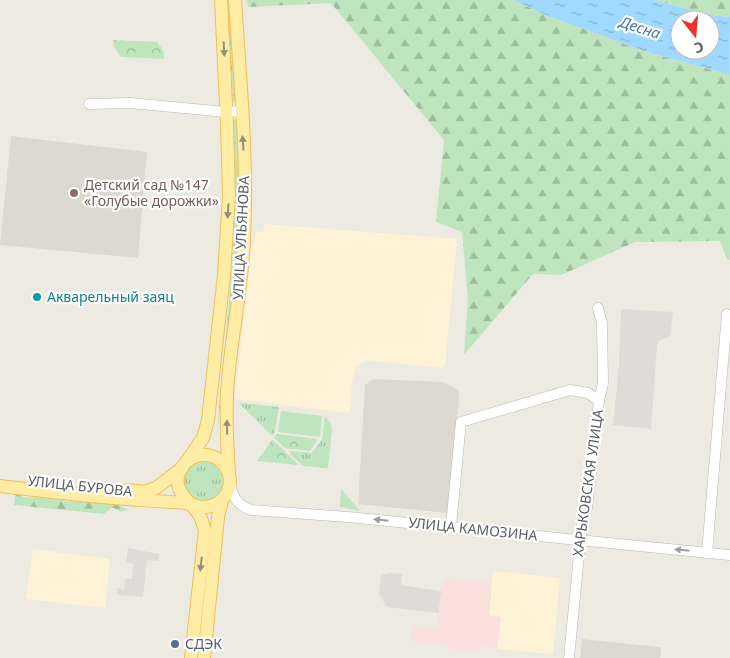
<svg xmlns="http://www.w3.org/2000/svg" width="730" height="658" font-family="'Noto Sans',sans-serif">
<style>
.commercial{fill:#fef3d6}
.industrial{fill:#dedcd6}
.education{fill:#ddd9d0}
.medical{fill:#fbdfdd}
.grass{fill:url(#grass-tufts)}
.forest{fill:url(#forest-firs)}
.park{fill:url(#park-crowns)}
.garden{fill:#bfe5be}
.water{fill:url(#water-ripples);fill-rule:evenodd}
.lines{fill:none;stroke-linecap:round;stroke-linejoin:round}
.minor-casing{stroke:#b5b8bc;stroke-width:11}
.major-casing{stroke:#f1bf57;stroke-width:14}
.minor{stroke:#fff;stroke-width:10}
.major{stroke:#ffeda5;stroke-width:12}
.oneway{fill:#94907a}
.oneway2{fill:#9c9ea1}
.education-dot{fill:#8d6e63;stroke:#fff;stroke-width:2}
.culture-dot{fill:#0f9aa8;stroke:#fff;stroke-width:2}
.service-dot{fill:#5c6f8a;stroke:#fff;stroke-width:2}
.labels{text-anchor:middle;stroke-width:4.5;stroke-linejoin:round;paint-order:stroke}
.education-label{font-size:14px;fill:#785e54;stroke:#fff;text-anchor:start}
.street-label{font-size:14px;fill:#5a5e63;stroke:#fff}
.culture-label{font-size:14px;fill:#0d838f;stroke:#fff;text-anchor:start}
.service-label{font-size:14px;fill:#4e5e75;stroke:#fff;text-anchor:start}
.water-label{font-size:15px;font-style:italic;fill:#3e7ab0;stroke:#fff}
</style>
<defs>
<pattern id="grass-tufts" width="24" height="20" patternUnits="userSpaceOnUse" patternTransform="scale(1.25)"><rect width="24" height="20" fill="#bfe5be"/><path d="M3 7l-1-3M5 7V3M7 7l1-3M15 17l-1-3M17 17v-4M19 17l1-3" fill="none" stroke="#9ebd9e"/></pattern>
<pattern id="forest-firs" width="22" height="20" patternUnits="userSpaceOnUse" patternTransform="scale(1.25)"><rect width="22" height="20" fill="#bfe5be"/><path d="M5 1l3.5 6h-7zM16 11l3.5 6h-7z" fill="#9ebd9e"/></pattern>
<pattern id="park-crowns" width="20" height="18" patternUnits="userSpaceOnUse" patternTransform="scale(1.25)"><rect width="20" height="18" fill="#bfe5be"/><path d="M2 6a3 3 0 1 1 6 0M12 15a3 3 0 1 1 6 0" fill="none" stroke="#9ebd9e"/></pattern>
<pattern id="water-ripples" width="26" height="14" patternUnits="userSpaceOnUse" patternTransform="scale(1.25)"><rect width="26" height="14" fill="#a0d9ff"/><path d="M2 4q2-2 4 0t4 0M15 11q2-2 4 0t4 0" fill="none" stroke="#85b3d2"/></pattern>
</defs>
<rect width="100%" height="100%" fill="#edeae2"/>
<g class="commercial">
<path d="M 264,224 L 457,239 L 445,366 L 442,368 L 366,360 L 356,367 L 352,381 L 350,413 L 235,399 L 251,250 L 255,241 L 256,231 L 263,232 Z"/>
<path d="M 33,549 L 110,559 L 105,608 L 26,599 Z"/>
<path d="M 493,571 L 560,578 L 553,654 L 497,649 L 501,617 L 489,616 Z"/>
</g>
<g class="industrial">
<path d="M 621,309 L 673,312 L 670,336 L 659,341 L 657,345 L 651,429 L 613,425 L 619,365 Z"/>
<path d="M 128,548 L 159,554 L 158,561 L 147,560 L 143,597 L 117,595 L 117,588 L 124,589 L 125,579 L 132,579 L 133,564 L 126,562 Z"/>
<path d="M 388,573 L 402,574 L 401,585 L 441,591 L 439,613 L 387,607 L 379,594 L 381,574 L 388,574 Z"/>
</g>
<g class="education">
<path d="M 11,136 L 147,152 L 138,258 L 0,245 Z"/>
<path d="M 373,379 L 442,382 L 458,390 L 459,399 L 447,513 L 358,504 L 365,385 Z"/>
<path d="M 582,639 L 659,647 L 661,648 L 660,658 L 580,658 Z"/>
</g>
<path class="medical" d="M 443,578 L 492,583 L 489,615 L 501,617 L 497,649 L 482,646 L 473,651 L 448,648 L 443,644 L 410,641 L 412,625 L 437,628 Z"/>
<g class="grass">
<path d="M 227,0 L 230,0 L 235,102 L 233,101 Z"/>
<path d="M 235,119 L 237,120 L 240,187 L 236,269 L 216,442 L 232,268 L 235,200 L 234,121 Z"/>
<path d="M 242,403 L 279,407 L 275,431 L 272,436 L 240,404 Z"/>
<path d="M 325,417 L 331,423 L 332,430 L 328,468 L 303,466 L 290,454 L 291,451 L 312,453 L 322,439 Z"/>
<circle cx="204" cy="481" r="20"/>
<path d="M 341,489 L 360,511 L 340,507 Z"/>
</g>
<g class="forest">
<path d="M 247,0 L 513,0 L 548,16 L 644,51 L 730,75 L 730,260 L 727,259 L 720,241 L 635,242 L 561,275 L 533,274 L 464,355 L 468,297 L 462,232 L 436,222 L 444,140 L 331,3 L 248,7 Z"/>
<path d="M 653,0 L 730,0 L 730,17 L 711,15 Z"/>
<path d="M 18,494 L 23,497 L 64,499 L 66,502 C 85,500 111,499 128,510 L 120,512 L 114,508 L 111,508 L 104,514 L 14,505 L 15,495 Z"/>
</g>
<g class="park">
<path d="M 113,40 L 157,42 L 163,50 L 164,59 L 121,57 L 114,47 Z"/>
<path d="M 277,434 L 318,439 L 310,451 L 285,448 L 274,438 Z"/>
<path d="M 272,440 L 273,440 L 299,465 L 257,461 Z"/>
</g>
<path class="garden" d="M 281,411 L 322,416 L 320,437 L 278,432 Z"/>
<path class="water" d="M 513,0 L 653,0 L 711,15 L 730,17 L 730,75 L 644,51 L 548,16 ZM 680,20 L 710,20 L 710,50 L 680,50 Z"/>
<g class="lines">
<g class="minor-casing">
<g id="minor">
<path d="M 89,104 L 130,103 L 226,112 L 242,111"/>
<path d="M 230,484 C 233,498 238,505 251,510 L 348,517 L 730,555"/>
<path d="M 451,526 L 461,422 L 570,390 L 588,393 L 599,401"/>
<path d="M 707,553 L 727,314"/>
<path d="M 569,658 L 581,534 L 582,521 L 587,508 L 599,401 L 603,383 L 602,323 L 598,308"/>
</g>
</g>
<g class="major-casing">
<g id="major">
<path d="M 187,461 L 203,438 L 208,420 L 224,275 L 229,196 L 227,125 L 221,0"/>
<path d="M 229,473 C 227,446 226,420 227,393 C 230,342 242,291 244,239 C 248,159 240,79 235,0"/>
<path d="M 0,486 C 57,493 114,499 171,502 C 177,502 184,502 190,504 C 195,505 199,508 205,507 C 228,506 238,478 222,463 C 217,457 209,454 201,455 C 194,456 187,460 182,467 C 168,489 190,500 200,516 C 202,520 203,525 205,530 L 191,658"/>
<path d="M 127,490 L 144,492 L 156,488 L 182,468"/>
<path d="M 204,658 L 218,517 L 222,500"/>
</g>
</g>
<use href="#minor" class="minor"/>
<use href="#major" class="major"/>
</g>
<defs><path id="oneway-solid" d="M-6-.8H1V-3.2L6.5 0L1 3.2V.8H-6Z" transform="scale(1.25)"/></defs>
<g class="oneway">
<use href="#oneway-solid" transform="translate(224 49) rotate(87)"/>
<use href="#oneway-solid" transform="translate(243 143) rotate(-94)"/>
<use href="#oneway-solid" transform="translate(228 211) rotate(93)"/>
<use href="#oneway-solid" transform="translate(227 427) rotate(-91)"/>
<use href="#oneway-solid" transform="translate(201 564) rotate(96)"/>
</g>
<g class="oneway2">
<use href="#oneway-solid" transform="translate(381 520) rotate(-174)"/>
<use href="#oneway-solid" transform="translate(682 550) rotate(-174)"/>
</g>
<circle class="education-dot" cx="74" cy="193" r="5"/>
<circle class="culture-dot" cx="37" cy="297" r="5"/>
<circle class="service-dot" cx="175" cy="644" r="5"/>
<g class="labels">
<g class="education-label">
<text x="84" y="190">Детский сад №147<tspan x="84" dy="16">«Голубые дорожки»</tspan></text>
</g>
<g class="street-label">
<text transform="translate(241 238) rotate(-87)" y="5">УЛИЦА УЛЬЯНОВА</text>
<text transform="translate(588 483) rotate(-82)" y="5">ХАРЬКОВСКАЯ УЛИЦА</text>
<text transform="translate(80 486) rotate(6)" y="5">УЛИЦА БУРОВА</text>
<text transform="translate(473 529) rotate(6)" y="5">УЛИЦА КАМОЗИНА</text>
</g>
<g class="culture-label">
<text x="47" y="302">Акварельный заяц</text>
</g>
<g class="service-label">
<text x="185" y="649">СДЭК</text>
</g>
<g class="water-label">
<text transform="translate(640 28) rotate(18)" y="5">Десна</text>
</g>
</g>
<g transform="translate(695 35) rotate(163)"><circle r="24" fill="#ffffff" stroke="#bdbfc1"/>
<path d="M0-4L9 19L0 12L-9 19Z" fill="#e9332c"/>
<text y="-8" font-size="14" font-weight="bold" text-anchor="middle" fill="#5a5e63">С</text>
</g>
</svg>
